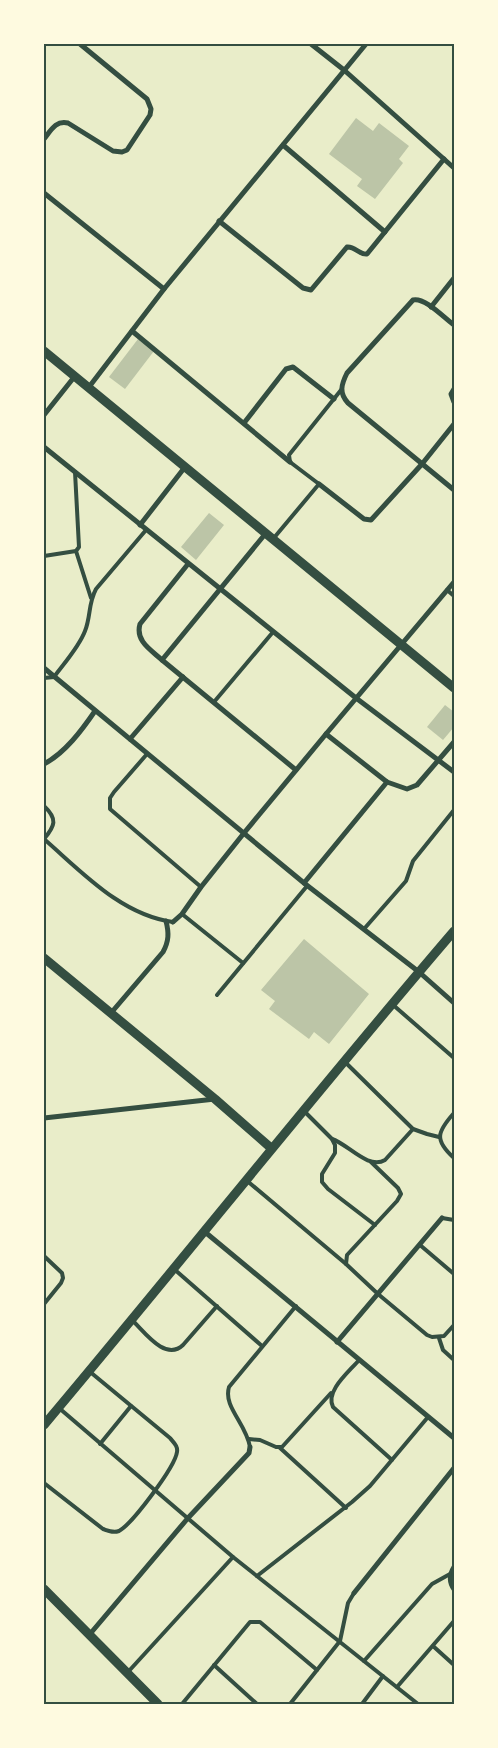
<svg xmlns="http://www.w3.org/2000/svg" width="498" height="1748" font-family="'Source Sans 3',sans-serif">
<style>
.building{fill:#bcc5a7}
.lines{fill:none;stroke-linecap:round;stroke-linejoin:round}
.service{stroke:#344e41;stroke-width:4}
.minor{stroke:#344e41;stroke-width:5}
.tertiary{stroke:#344e41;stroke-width:9}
.neatline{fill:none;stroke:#344e41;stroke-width:2}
</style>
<rect width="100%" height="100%" fill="#e9edc9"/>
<g class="building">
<path d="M 356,118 L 373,131 L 379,123 L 409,146 L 399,159 L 403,163 L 375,199 L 357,186 L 362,179 L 329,154 Z"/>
<path d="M 138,339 L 154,351 L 125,389 L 109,377 Z"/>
<path d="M 209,513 L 224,525 L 196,560 L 181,547 Z"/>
<path d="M 445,705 L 454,712 L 454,727 L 443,740 L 427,727 Z"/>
<path d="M 304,939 L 369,994 L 329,1044 L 314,1032 L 309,1039 L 269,1009 L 275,1001 L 261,990 Z"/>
</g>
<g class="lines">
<g class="service">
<path d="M 273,539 L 319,484 L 290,462 L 289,455 L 341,390"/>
<path d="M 76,551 L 91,598"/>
<path d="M 44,556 L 76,551 L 79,547 L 75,472"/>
<path d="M 447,590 L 454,596"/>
<path d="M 44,678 L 54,677 C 65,662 79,647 85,631 C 91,616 88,604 96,589 L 146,530"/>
<path d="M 214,702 L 273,632"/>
<path d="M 147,754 L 114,792 L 110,798 L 110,809 L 201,887"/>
<path d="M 44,806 C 58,819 55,826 44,839"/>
<path d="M 44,839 C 82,872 121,915 173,922"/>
<path d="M 182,914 L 243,963"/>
<path d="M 364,929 L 406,881 L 413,861 L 454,810"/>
<path d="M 217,995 L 307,886"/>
<path d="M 392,1004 L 454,1058"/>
<path d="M 345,1062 L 413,1129 L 427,1134 L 439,1137"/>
<path d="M 304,1111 L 332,1139 L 335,1145 L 335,1153 L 322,1174 L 322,1182 L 328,1189 L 375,1225"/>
<path d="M 454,1113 C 437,1132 434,1140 454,1158"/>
<path d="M 332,1139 C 348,1144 368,1170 385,1160 L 413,1129"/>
<path d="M 371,1162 L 398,1188 L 401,1194 L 397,1201 L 347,1255 L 346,1264 L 378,1294 L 427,1335 L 432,1337 L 444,1336 L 454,1325"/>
<path d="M 246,1180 L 346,1264"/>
<path d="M 442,1218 L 454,1220"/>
<path d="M 420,1245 L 454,1274"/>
<path d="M 44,1256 L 62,1273 L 63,1278 L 61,1283 L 44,1304"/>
<path d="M 174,1269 L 262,1346"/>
<path d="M 131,1319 C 144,1331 165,1362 183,1345 L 217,1306"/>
<path d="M 439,1338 L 443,1350 L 454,1360"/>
<path d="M 359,1360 C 349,1372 325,1391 333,1407 L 392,1460"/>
<path d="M 59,1408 L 233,1557 L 418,1704"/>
<path d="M 249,1439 L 260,1440 L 276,1447 L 282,1447 L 331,1393"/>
<path d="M 100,1444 L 131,1406"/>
<path d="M 250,1447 C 246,1423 223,1407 229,1387 L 296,1306"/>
<path d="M 279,1447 L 346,1508"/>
<path d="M 44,1483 L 103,1529 C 109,1531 113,1533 119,1531 C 132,1524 175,1467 177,1452 C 178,1446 174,1443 170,1438 L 89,1371"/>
<path d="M 454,1566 C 449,1574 448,1582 454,1590"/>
<path d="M 257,1576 L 352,1502 L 370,1486 L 428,1417"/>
<path d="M 433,1646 L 454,1665"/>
<path d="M 364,1661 L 432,1584 L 450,1574"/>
<path d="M 214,1665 L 257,1704"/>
<path d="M 128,1672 L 233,1557"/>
<path d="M 397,1687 L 454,1621"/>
<path d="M 182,1704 L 250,1622 L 260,1622 L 317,1670"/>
<path d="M 290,1704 L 340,1641 L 348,1603 L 354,1593"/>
<path d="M 362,1704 L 383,1676"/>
</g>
<g class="minor">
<path d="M 311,44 L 344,70 L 454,168"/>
<path d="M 44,139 C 51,130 56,120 68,123 L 113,151 L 122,152 L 127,150 L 150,115 L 151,109 L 147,99 L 80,44"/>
<path d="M 283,145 L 385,232"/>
<path d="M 44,193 L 164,289"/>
<path d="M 219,221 L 303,288 L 311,290 L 347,247 C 355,246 359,255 367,254 L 444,159"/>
<path d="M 431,307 L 454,278"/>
<path d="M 454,325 C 444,318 425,297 413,300 L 347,373 C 341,385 339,393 348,403 L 454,490"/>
<path d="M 132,331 L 290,462"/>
<path d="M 89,387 L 164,289 L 366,44"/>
<path d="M 454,389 L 451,394 L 454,402"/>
<path d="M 44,415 L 75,376"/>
<path d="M 244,423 L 286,369 L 293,367 L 334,399"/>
<path d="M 44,447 L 356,698 L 454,772"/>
<path d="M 319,484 L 364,519 L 371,520 L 422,464 L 454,424"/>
<path d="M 140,525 L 185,467"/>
<path d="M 188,564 L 140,624 C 135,641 151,650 162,660 L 296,770"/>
<path d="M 162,660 L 266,533"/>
<path d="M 44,668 L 304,883 L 419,972 L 454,1003"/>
<path d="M 326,734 L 387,782 L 407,789 L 417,785 L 454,742"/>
<path d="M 130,739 L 183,677"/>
<path d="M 44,764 C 65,753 82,730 95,711"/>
<path d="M 304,883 L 387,782"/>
<path d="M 173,922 L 182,914 L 201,887 L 244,833 L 326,734 L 454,582"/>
<path d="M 111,1013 L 163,952 C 169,941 169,933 166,921"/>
<path d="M 44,1118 L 215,1099"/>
<path d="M 205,1232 L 454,1438"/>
<path d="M 337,1342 L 442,1218"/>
<path d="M 354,1593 L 454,1468"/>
<path d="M 90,1634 L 188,1518 L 249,1453 L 250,1447"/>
</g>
<g class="tertiary">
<path d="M 44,351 L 454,688"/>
<path d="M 44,958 L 215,1099 L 271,1148"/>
<path d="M 44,1425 C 182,1261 315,1093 454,931"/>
<path d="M 44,1589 L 158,1704"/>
</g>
</g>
<rect width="498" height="1748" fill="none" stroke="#fefae0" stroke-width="90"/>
<rect x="45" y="45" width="408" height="1658" class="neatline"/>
</svg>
